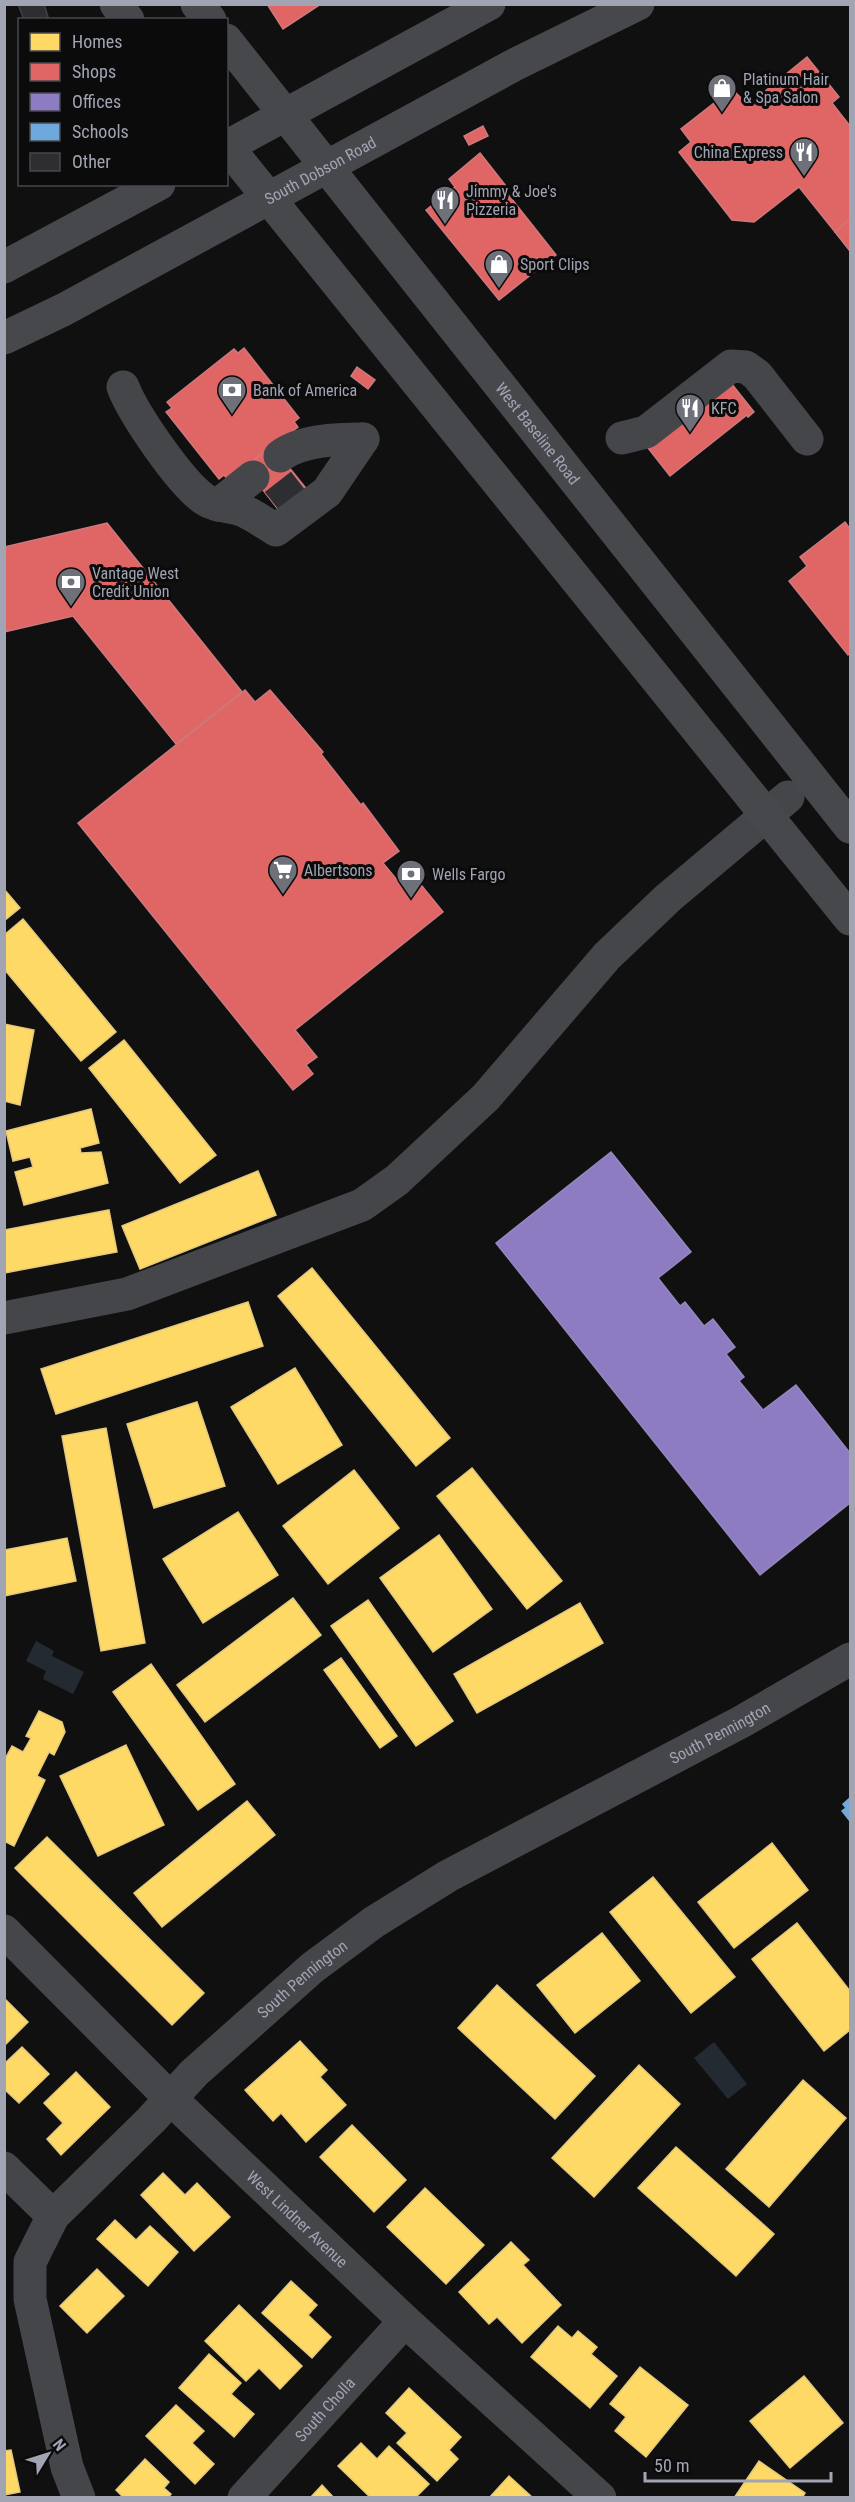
<svg xmlns="http://www.w3.org/2000/svg" width="855" height="2502" font-family="'Roboto Condensed',sans-serif">
<style>
.water{fill:#242a32}
.homes{fill:#ffd966;stroke:#e3c97d;stroke-width:1.5}
.shops{fill:#e06666;stroke:#cd797d;stroke-width:1.5}
.offices{fill:#8e7cc3;stroke:#9488be;stroke-width:1.5}
.schools{fill:#6fa8dc;stroke:#7ea7d0;stroke-width:1.5}
.building{fill:#2e2e30;stroke:#404045;stroke-width:1.5}
.lines{fill:none;stroke-linecap:round;stroke-linejoin:round}
.minor-tunnel{stroke:#2d2e31;stroke-width:33;stroke-dasharray:33 16;stroke-linecap:butt}
.minor{stroke:#454649;stroke-width:33}
.major{stroke:#47484c;stroke-width:33}
.labels{text-anchor:middle;stroke-width:6;stroke-linejoin:round;paint-order:stroke}
.poi-label{font-size:16px;fill:#a1a4b3;stroke:#0b0b0c;text-anchor:start}
.street-label{font-size:16px;fill:#a1a4b3;stroke:#0b0b0c}
</style>
<rect width="100%" height="100%" fill="#101011"/>
<g class="water">
<path d="M 36,1641 L 54,1651 L 52,1656 L 84,1672 L 73,1694 L 43,1679 L 46,1671 L 26,1661 Z"/>
<path d="M 714,2042 L 747,2084 L 728,2099 L 694,2058 Z"/>
</g>
<g class="homes">
<path d="M 4,889 L 20,908 L 4,921 Z"/>
<path d="M 23,919 L 116,1032 L 81,1061 L 4,969 L 4,935 Z"/>
<path d="M 4,1024 L 34,1030 L 20,1105 L 4,1101 Z"/>
<path d="M 124,1040 L 216,1155 L 180,1183 L 89,1068 Z"/>
<path d="M 91,1109 L 99,1143 L 80,1148 L 81,1153 L 101,1152 L 108,1183 L 24,1205 L 15,1172 L 33,1167 L 30,1157 L 13,1161 L 6,1131 Z"/>
<path d="M 258,1171 L 276,1215 L 140,1269 L 122,1226 Z"/>
<path d="M 109,1210 L 117,1252 L 4,1273 L 4,1230 Z"/>
<path d="M 312,1268 L 450,1438 L 416,1466 L 278,1296 Z"/>
<path d="M 248,1302 L 263,1346 L 56,1414 L 41,1369 Z"/>
<path d="M 295,1368 L 342,1445 L 278,1484 L 231,1407 Z"/>
<path d="M 197,1402 L 225,1486 L 154,1508 L 127,1424 Z"/>
<path d="M 106,1428 L 145,1643 L 101,1651 L 62,1436 Z"/>
<path d="M 472,1468 L 562,1581 L 527,1609 L 437,1496 Z"/>
<path d="M 354,1470 L 399,1528 L 328,1584 L 283,1526 Z"/>
<path d="M 238,1512 L 278,1575 L 203,1623 L 163,1559 Z"/>
<path d="M 439,1535 L 492,1609 L 433,1652 L 380,1578 Z"/>
<path d="M 67,1538 L 76,1581 L 4,1596 L 4,1550 Z"/>
<path d="M 293,1598 L 321,1635 L 205,1722 L 177,1685 Z"/>
<path d="M 368,1600 L 453,1721 L 416,1746 L 331,1626 Z"/>
<path d="M 580,1603 L 603,1643 L 477,1713 L 454,1674 Z"/>
<path d="M 341,1658 L 397,1736 L 380,1748 L 324,1670 Z"/>
<path d="M 151,1664 L 235,1784 L 198,1810 L 113,1692 Z"/>
<path d="M 39,1711 L 62,1722 L 65,1732 L 54,1755 L 49,1752 L 37,1776 L 45,1780 L 14,1846 L 4,1841 L 4,1761 L 12,1746 L 23,1752 L 31,1738 L 26,1736 Z"/>
<path d="M 126,1745 L 164,1825 L 98,1856 L 60,1776 Z"/>
<path d="M 247,1801 L 275,1835 L 162,1927 L 134,1893 Z"/>
<path d="M 47,1837 L 204,1993 L 172,2025 L 15,1868 Z"/>
<path d="M 772,1843 L 808,1890 L 734,1948 L 698,1902 Z"/>
<path d="M 653,1877 L 735,1977 L 691,2013 L 610,1912 Z"/>
<path d="M 797,1923 L 850,1991 L 850,2030 L 824,2051 L 752,1959 Z"/>
<path d="M 602,1933 L 640,1981 L 575,2033 L 537,1985 Z"/>
<path d="M 497,1985 L 595,2076 L 555,2119 L 458,2028 Z"/>
<path d="M 4,1998 L 28,2022 L 4,2046 Z"/>
<path d="M 300,2041 L 327,2070 L 320,2077 L 346,2105 L 306,2142 L 281,2113 L 273,2121 L 245,2090 Z"/>
<path d="M 22,2047 L 49,2074 L 19,2103 L 4,2089 L 4,2064 Z"/>
<path d="M 639,2065 L 680,2104 L 594,2197 L 552,2158 Z"/>
<path d="M 76,2072 L 110,2107 L 61,2155 L 47,2139 L 63,2123 L 44,2103 Z"/>
<path d="M 803,2080 L 846,2118 L 769,2207 L 726,2169 Z"/>
<path d="M 352,2125 L 406,2180 L 374,2212 L 320,2157 Z"/>
<path d="M 676,2147 L 774,2234 L 736,2276 L 638,2188 Z"/>
<path d="M 163,2173 L 185,2195 L 197,2183 L 230,2217 L 194,2251 L 141,2195 Z"/>
<path d="M 425,2188 L 484,2245 L 446,2284 L 387,2227 Z"/>
<path d="M 115,2220 L 136,2240 L 150,2226 L 178,2252 L 148,2286 L 97,2239 Z"/>
<path d="M 511,2242 L 529,2260 L 523,2265 L 561,2305 L 522,2343 L 497,2317 L 489,2324 L 459,2292 Z"/>
<path d="M 97,2269 L 124,2296 L 87,2333 L 60,2306 Z"/>
<path d="M 291,2281 L 317,2305 L 308,2315 L 331,2337 L 312,2358 L 262,2313 Z"/>
<path d="M 239,2305 L 302,2366 L 280,2389 L 259,2368 L 246,2381 L 205,2341 Z"/>
<path d="M 558,2326 L 572,2338 L 578,2331 L 597,2347 L 591,2354 L 617,2376 L 590,2408 L 531,2357 Z"/>
<path d="M 209,2354 L 241,2383 L 231,2394 L 254,2414 L 234,2437 L 179,2388 Z"/>
<path d="M 640,2367 L 688,2405 L 646,2457 L 615,2431 L 626,2417 L 610,2404 Z"/>
<path d="M 804,2376 L 843,2423 L 790,2468 L 750,2421 Z"/>
<path d="M 409,2388 L 461,2437 L 449,2450 L 458,2459 L 437,2481 L 397,2443 L 407,2433 L 386,2413 Z"/>
<path d="M 176,2405 L 204,2431 L 192,2443 L 214,2464 L 195,2484 L 146,2436 Z"/>
<path d="M 361,2443 L 377,2459 L 389,2446 L 429,2484 L 415,2498 L 371,2498 L 338,2466 Z"/>
<path d="M 11,2450 L 20,2492 L 4,2495 L 4,2451 Z"/>
<path d="M 145,2459 L 169,2482 L 164,2488 L 171,2494 L 168,2498 L 124,2498 L 116,2490 Z"/>
<path d="M 759,2461 L 805,2493 L 802,2498 L 734,2498 Z"/>
<path d="M 509,2476 L 533,2498 L 489,2498 Z"/>
<path d="M 322,2485 L 334,2498 L 310,2498 Z"/>
</g>
<g class="shops">
<path d="M 267,4 L 321,4 L 283,29 Z"/>
<path d="M 807,57 L 839,97 L 832,103 L 850,126 L 850,219 L 835,232 L 799,187 L 754,222 L 732,220 L 679,152 L 691,142 L 681,129 L 732,89 L 748,105 Z"/>
<path d="M 483,126 L 488,136 L 469,145 L 464,136 Z"/>
<path d="M 480,153 L 506,186 L 503,188 L 556,255 L 499,300 L 426,210 L 455,187 L 449,179 Z"/>
<path d="M 850,219 L 850,251 L 835,232 Z"/>
<path d="M 244,348 L 299,418 L 294,422 L 298,427 L 228,480 L 224,475 L 219,479 L 166,412 L 172,408 L 167,402 L 234,349 L 238,353 Z"/>
<path d="M 357,367 L 375,380 L 368,389 L 351,376 Z"/>
<path d="M 727,378 L 754,412 L 748,417 L 747,415 L 670,476 L 645,444 Z"/>
<path d="M 272,446 L 308,491 L 281,513 L 245,467 Z"/>
<path d="M 845,522 L 850,529 L 850,653 L 848,655 L 789,581 L 807,566 L 800,557 Z"/>
<path d="M 107,523 L 242,692 L 176,744 L 73,616 L 4,632 L 4,547 Z"/>
<path d="M 245,690 L 255,702 L 270,690 L 323,752 L 321,754 L 361,805 L 363,803 L 399,851 L 383,863 L 397,880 L 409,870 L 443,912 L 295,1030 L 317,1057 L 306,1065 L 313,1074 L 293,1090 L 78,823 Z"/>
</g>
<path class="offices" d="M 611,1152 L 691,1252 L 658,1278 L 680,1306 L 685,1302 L 704,1326 L 713,1319 L 735,1347 L 726,1354 L 744,1377 L 739,1381 L 763,1410 L 796,1385 L 850,1453 L 850,1503 L 760,1575 L 496,1243 Z"/>
<path class="schools" d="M 850,1798 L 850,1821 L 842,1811 L 846,1808 L 843,1804 Z"/>
<path class="building" d="M 18,4 L 44,4 L 49,20 L 24,20 Z"/>
<g class="lines">
<path class="minor-tunnel" d="M 275,505 L 302,484"/>
<g class="minor">
<path d="M 123,387 C 134,415 180,482 204,499 C 217,508 231,505 244,511 C 255,516 266,524 276,530 L 327,492 L 363,439"/>
<path d="M 622,438 L 646,432 L 731,366 L 746,367 L 757,375 L 807,439"/>
<path d="M 280,456 C 301,440 337,439 363,439"/>
<path d="M 218,505 L 253,477"/>
<path d="M 4,1318 L 127,1294 L 362,1205 L 397,1180 L 486,1097 L 607,956 L 668,898 L 788,797"/>
<path id="s1" d="M 4,1931 L 171,2099 L 405,2321 L 600,2498"/>
<path d="M 4,2168 L 53,2216"/>
<path id="s2" d="M 79,2498 L 67,2467 L 30,2299 L 30,2262 L 53,2216 L 151,2120 L 194,2073 L 312,1968 L 374,1922 L 448,1876 L 741,1722 L 850,1659"/>
<path id="s3" d="M 244,2498 L 405,2321"/>
</g>
<g class="major">
<path d="M 116,4 L 128,20"/>
<path d="M 197,4 L 210,20"/>
<path id="s4" d="M 226,40 L 850,827"/>
<path d="M 226,145 L 850,919"/>
<path d="M 226,147 L 489,4"/>
<path d="M 4,267 L 159,184"/>
<path id="s5" d="M 4,338 L 63,310 L 514,65 L 638,4"/>
</g>
</g>
<defs>
<g id="shop-pin" transform="scale(1.5)"><path d="M0 17L-7.5 6A9.5 9.5 0 1 1 7.5 6Z" fill="#6e707a" stroke="#0b0b0c"/><path d="M-5-2.5h2.3a2.7 3.5 0 0 1 5.4 0H5L5.5 6h-11ZM-1.5-2.5h3a1.5 2.3 0 0 0-3 0Z" fill="#fff"/></g>
<g id="restaurant-pin" transform="scale(1.5)"><path d="M0 17L-7.5 6A9.5 9.5 0 1 1 7.5 6Z" fill="#6e707a" stroke="#0b0b0c"/><path d="M-5-6h1v4h1v-4h1v4h1v-4h1v5L-1.5 .5V6h-2V.5L-5-1ZM5-6V6H3V1.5H1.5Q1.5-4 5-6Z" fill="#fff"/></g>
<g id="bank-pin" transform="scale(1.5)"><path d="M0 17L-7.5 6A9.5 9.5 0 1 1 7.5 6Z" fill="#6e707a" stroke="#0b0b0c"/><path d="M-6-4H6V4H-6ZM0-2.3a2.3 2.3 0 1 0 0 4.6a2.3 2.3 0 1 0 0-4.6Z" fill="#fff"/></g>
<g id="supermarket-pin" transform="scale(1.5)"><path d="M0 17L-7.5 6A9.5 9.5 0 1 1 7.5 6Z" fill="#6e707a" stroke="#0b0b0c"/><path d="M-6-5.5h2.5l.6 2H6L4.5 2H-2.5L-4.4-4H-6ZM-1.5 3.2a1.3 1.3 0 1 0 .1 0ZM3 3.2a1.3 1.3 0 1 0 .1 0Z" fill="#fff"/></g>
</defs>
<g fill-rule="evenodd">
<use href="#shop-pin" x="722" y="88"/>
<use href="#restaurant-pin" x="804" y="152"/>
<use href="#restaurant-pin" x="445" y="200"/>
<use href="#shop-pin" x="499" y="264"/>
<use href="#bank-pin" x="232" y="390"/>
<use href="#restaurant-pin" x="690" y="408"/>
<use href="#bank-pin" x="71" y="582"/>
<use href="#supermarket-pin" x="283" y="870"/>
<use href="#bank-pin" x="411" y="874"/>
</g>
<g class="labels">
<g class="poi-label">
<text x="743" y="85">Platinum Hair<tspan x="743" dy="18">&amp; Spa Salon</tspan></text>
<text x="783" y="158" text-anchor="end">China Express</text>
<text x="466" y="197">Jimmy &amp; Joe's<tspan x="466" dy="18">Pizzeria</tspan></text>
<text x="520" y="270">Sport Clips</text>
<text x="253" y="396">Bank of America</text>
<text x="711" y="414">KFC</text>
<text x="92" y="579">Vantage West<tspan x="92" dy="18">Credit Union</tspan></text>
<text x="304" y="876">Albertsons</text>
<text x="432" y="880">Wells Fargo</text>
</g>
<g class="street-label">
<text dy="6" stroke="none"><textPath href="#s5" startOffset="358">South Dobson Road</textPath></text>
<text dy="6" stroke="none"><textPath href="#s4" startOffset="502">West Baseline Road</textPath></text>
<text dy="6" stroke="none"><textPath href="#s2" startOffset="1124">South Pennington</textPath></text>
<text dy="6" stroke="none"><textPath href="#s2" startOffset="638">South Pennington</textPath></text>
<text dy="6" stroke="none"><textPath href="#s1" startOffset="411">West Lindner Avenue</textPath></text>
<text dy="6" stroke="none"><textPath href="#s3" startOffset="120">South Cholla</textPath></text>
</g>
</g>
<rect width="855" height="2502" fill="none" stroke="#a1a4b3" stroke-width="12"/>
<rect x="18" y="18" width="210" height="168" fill="#0b0b0c" stroke="#47484f" stroke-width="1.5"/>
<rect x="30" y="33" width="30" height="18" fill="#ffd966" stroke="#47484f" stroke-width="1.5"/>
<text x="72" y="48" font-size="18" fill="#a1a4b3">Homes</text>
<rect x="30" y="63" width="30" height="18" fill="#e06666" stroke="#47484f" stroke-width="1.5"/>
<text x="72" y="78" font-size="18" fill="#a1a4b3">Shops</text>
<rect x="30" y="93" width="30" height="18" fill="#8e7cc3" stroke="#47484f" stroke-width="1.5"/>
<text x="72" y="108" font-size="18" fill="#a1a4b3">Offices</text>
<rect x="30" y="123" width="30" height="18" fill="#6fa8dc" stroke="#47484f" stroke-width="1.5"/>
<text x="72" y="138" font-size="18" fill="#a1a4b3">Schools</text>
<rect x="30" y="153" width="30" height="18" fill="#2e2e30" stroke="#47484f" stroke-width="1.5"/>
<text x="72" y="168" font-size="18" fill="#a1a4b3">Other</text>
<g transform="translate(48 2454) rotate(52)" stroke="#0b0b0c" stroke-width="4.5" paint-order="stroke">
<path d="M0-4.5L10 22L0 15L-10 22Z" fill="#a1a4b3"/>
<text y="-9" font-size="16" font-weight="bold" text-anchor="middle" fill="#a1a4b3">N</text>
</g>
<path d="M645 2472v9h186v-9" fill="none" stroke="#a1a4b3" stroke-width="3"/>
<text x="654" y="2472" font-size="18" fill="#a1a4b3" stroke="#0b0b0c" stroke-width="4.5" paint-order="stroke">50 m</text>
</svg>
